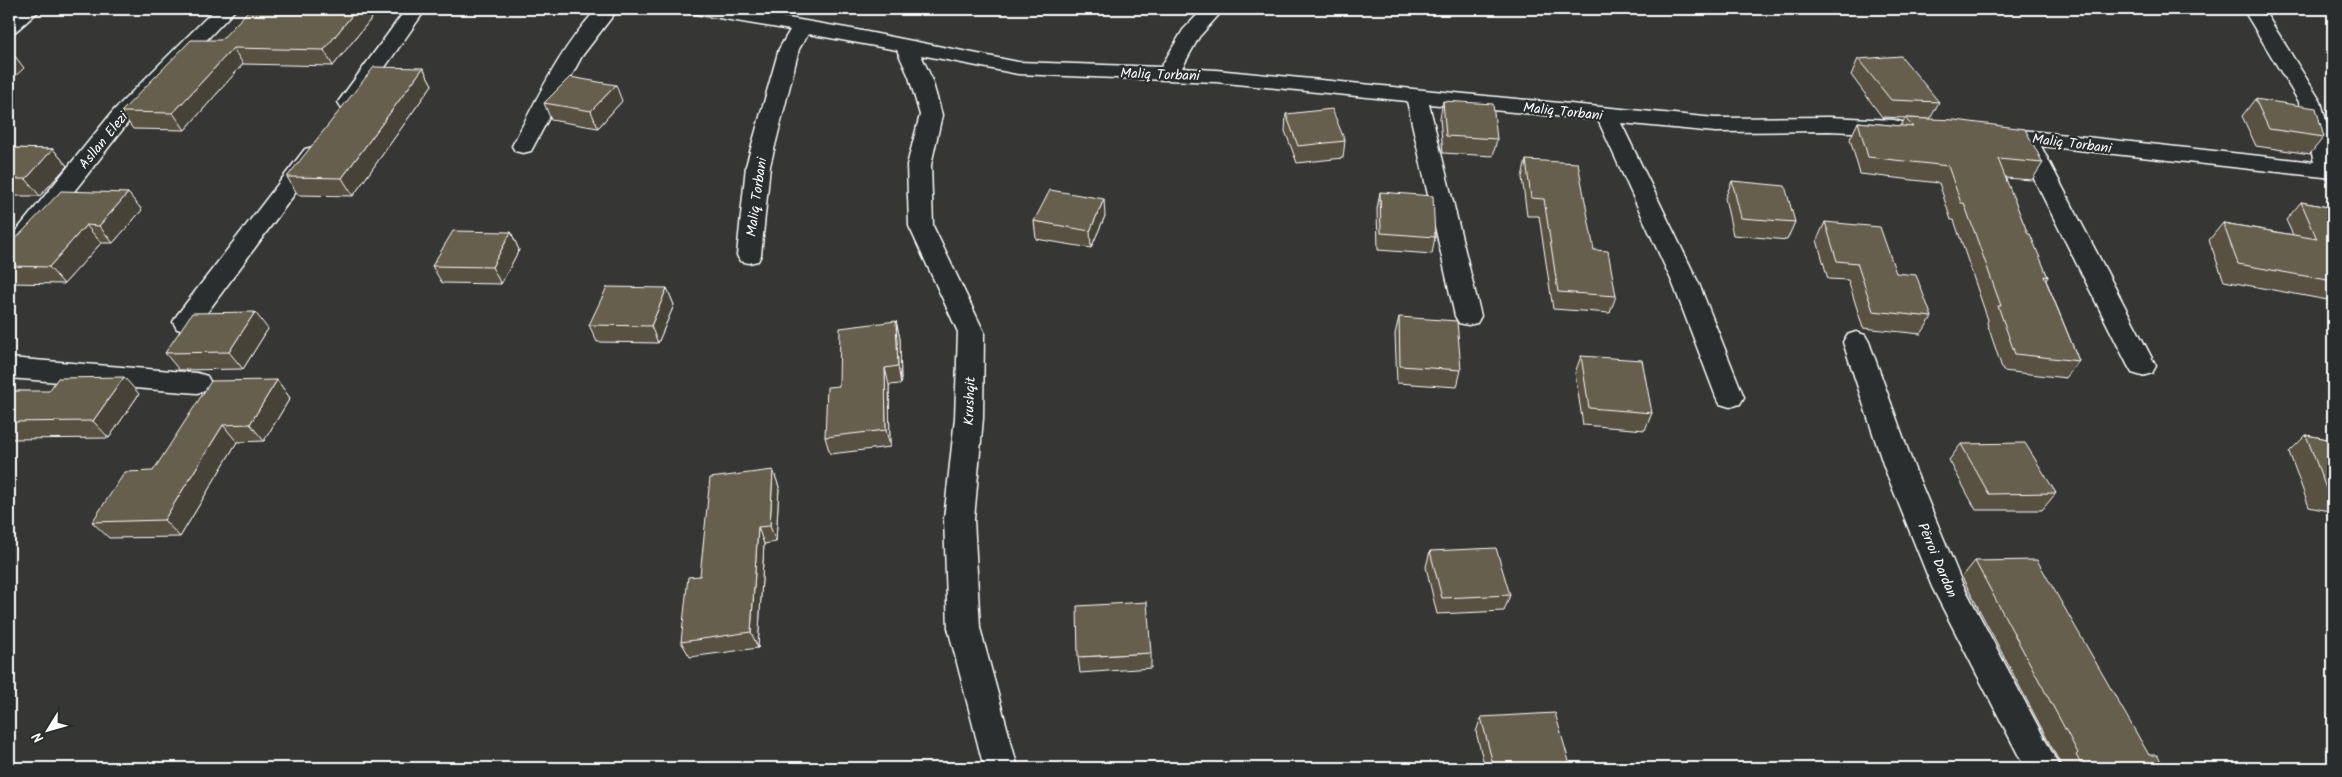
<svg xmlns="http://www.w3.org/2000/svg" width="2342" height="777" font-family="Kalam,sans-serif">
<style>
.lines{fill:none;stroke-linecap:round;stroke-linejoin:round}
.street-casing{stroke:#fff;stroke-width:3}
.street{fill:#2a2d2e;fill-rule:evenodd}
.wall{fill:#585143;stroke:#fff}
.shaded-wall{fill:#474237;stroke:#fff}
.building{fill:#665e4e;stroke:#fff}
.labels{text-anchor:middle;stroke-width:4.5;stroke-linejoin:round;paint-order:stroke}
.street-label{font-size:14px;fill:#fff;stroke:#2a2d2e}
</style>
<rect width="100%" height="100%" fill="#363734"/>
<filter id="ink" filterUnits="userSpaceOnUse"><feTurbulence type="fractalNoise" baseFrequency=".02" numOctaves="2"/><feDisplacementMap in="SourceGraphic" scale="10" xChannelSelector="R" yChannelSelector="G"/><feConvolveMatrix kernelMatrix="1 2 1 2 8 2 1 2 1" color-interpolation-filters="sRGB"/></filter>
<g filter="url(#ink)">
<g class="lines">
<g class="street-casing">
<g id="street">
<path d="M 19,9 L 41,9 L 16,31 L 9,33 L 9,17 Z"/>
<path d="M 215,9 L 236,9 L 130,120 L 18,263 L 9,265 L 9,240 L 114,110 Z"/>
<path d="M 406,9 L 426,9 L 357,107 L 349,109 L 341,107 L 338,102 Z"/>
<path d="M 597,9 L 618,9 L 582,56 L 531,151 L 523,153 L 515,151 L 512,146 C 537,99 560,48 597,9 Z"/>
<path d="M 691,9 L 735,9 L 852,29 L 1018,62 L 1161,67 L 1183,30 L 1203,9 L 1224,9 L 1199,37 L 1182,68 L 1216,70 L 1715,118 L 1829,117 L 1894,120 L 1902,122 L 1905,127 L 1902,132 L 1894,134 L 1829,131 L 1715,132 L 1621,123 L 1699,284 L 1744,397 L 1740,404 L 1730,407 L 1720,404 L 1716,397 L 1673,284 L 1598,120 L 1429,104 L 1481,316 L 1477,323 L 1468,325 L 1459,323 L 1455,316 L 1407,101 L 1216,82 L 1018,74 L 921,55 L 931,77 L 942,115 L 931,165 L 933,226 L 984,332 L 983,418 L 974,519 L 980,628 L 1018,768 L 984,768 L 948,628 L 944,519 L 955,418 L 958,332 L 909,226 L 907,165 L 920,115 L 909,77 L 897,50 L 808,34 L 799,49 L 770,166 L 761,255 L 758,261 L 749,263 L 740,261 L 737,255 L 746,166 L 779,49 L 790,30 L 701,15 L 694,13 Z"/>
<path d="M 2243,9 L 2263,9 L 2321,102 L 2333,147 L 2333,178 L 2041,146 L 2156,366 L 2152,373 L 2142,376 L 2132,373 L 2128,366 L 2016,143 L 1986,139 L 1983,134 L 1986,129 L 1994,127 L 2314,162 L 2299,102 Z"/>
<path d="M 313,147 L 321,149 L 324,154 L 195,329 L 186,331 L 177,329 L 173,322 L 177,315 L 305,149 Z"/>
<path d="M 1856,332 L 1865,335 L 1869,342 L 1914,467 L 1962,583 L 2060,768 L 2025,768 L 1932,587 L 1884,467 L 1843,342 L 1847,335 Z"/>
<path d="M 9,358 L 197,373 L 207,376 L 211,383 L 207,390 L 197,393 L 9,378 Z"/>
</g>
</g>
<use href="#street" class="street"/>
</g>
<g class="wall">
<path d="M 379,9 L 333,66 L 243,64 L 185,130 L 133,129 L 121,112 L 221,40 Z"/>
<path d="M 1858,59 L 1939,102 L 1930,119 L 1882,117 L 1851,75 Z"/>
<path d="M 423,68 L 432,85 L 353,196 L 298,195 L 287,177 Z"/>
<path d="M 2255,99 L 2324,137 L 2310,154 L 2256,146 L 2242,116 Z"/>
<path d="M 622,101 L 598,128 L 551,120 L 544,103 Z"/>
<path d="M 1443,101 L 1497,139 L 1493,156 L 1443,153 L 1440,118 Z"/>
<path d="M 1286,114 L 1345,141 L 1343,158 L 1297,163 L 1285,131 Z"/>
<path d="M 1905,118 L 2043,163 L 2032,180 L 2005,178 L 2028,234 L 2048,277 L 2046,280 L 2079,361 L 2066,378 L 2003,371 L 1987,323 L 1988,320 L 1954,220 L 1951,220 L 1939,183 L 1860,174 L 1850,139 L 1858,122 L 1901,126 Z"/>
<path d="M 9,148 L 53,149 L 67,166 L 40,196 L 9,196 Z"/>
<path d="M 1526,160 L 1594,250 L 1616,296 L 1610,313 L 1553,309 L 1539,216 L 1527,216 L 1522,177 Z"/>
<path d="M 1732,181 L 1795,222 L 1787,240 L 1733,235 L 1725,198 Z"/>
<path d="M 1380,192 L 1435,237 L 1432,254 L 1378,250 L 1377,209 Z"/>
<path d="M 128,193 L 142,210 L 113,243 L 101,243 L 64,284 L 9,283 L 9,246 Z"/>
<path d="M 2301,202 L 2333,208 L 2333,301 L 2224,281 L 2209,240 L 2223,223 L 2293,235 L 2286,220 Z"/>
<path d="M 1105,216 L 1091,248 L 1036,239 L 1034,221 Z"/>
<path d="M 1825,222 L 1896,273 L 1932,317 L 1921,334 L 1863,328 L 1848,280 L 1828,279 L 1817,240 Z"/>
<path d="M 511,232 L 519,250 L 501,284 L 442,283 L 432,266 Z"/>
<path d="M 667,288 L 674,305 L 658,343 L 597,342 L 589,325 Z"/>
<path d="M 1399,317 L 1461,370 L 1457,387 L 1397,383 L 1395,334 Z"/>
<path d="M 896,321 L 900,339 L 901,384 L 889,385 L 890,447 L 830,454 L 825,437 Z"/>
<path d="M 268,329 L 243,369 L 179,370 L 165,353 Z"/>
<path d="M 1581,356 L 1652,413 L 1645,430 L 1583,425 L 1575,373 Z"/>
<path d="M 277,380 L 290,398 L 264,441 L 237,442 L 180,537 L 109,538 L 92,522 L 153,471 Z"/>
<path d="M 9,391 L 139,394 L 109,438 L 9,439 Z"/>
<path d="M 2306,435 L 2333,440 L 2333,512 L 2309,507 L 2289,452 Z"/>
<path d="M 1961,444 L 2056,493 L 2042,510 L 1976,510 L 1949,460 Z"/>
<path d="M 773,470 L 779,487 L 776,542 L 764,544 L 758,648 L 690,657 L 681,642 L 700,576 Z"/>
<path d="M 1430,551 L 1510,595 L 1504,611 L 1437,614 L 1426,567 Z"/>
<path d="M 1975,561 L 2149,755 L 2165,768 L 2061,768 L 2062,767 L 1962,577 Z"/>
<path d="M 1151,653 L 1151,668 L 1080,673 L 1078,657 Z"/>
<path d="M 1481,717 L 1571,768 L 1485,768 L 1476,732 Z"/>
</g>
<g class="shaded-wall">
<path d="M 357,9 L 379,9 L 333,66 L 324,50 Z"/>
<path d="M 233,48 L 243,64 L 185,130 L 173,113 Z"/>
<path d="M 11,51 L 24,68 L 9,82 L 9,53 Z"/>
<path d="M 423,68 L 432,85 L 353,196 L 342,178 Z"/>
<path d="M 616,85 L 622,101 L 598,128 L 591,111 Z"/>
<path d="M 53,149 L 67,166 L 40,196 L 26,179 Z"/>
<path d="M 128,193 L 142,210 L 113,243 L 99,226 Z"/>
<path d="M 1104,199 L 1105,216 L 1091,248 L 1090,231 Z"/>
<path d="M 86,225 L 101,243 L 64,284 L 49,267 Z"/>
<path d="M 511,232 L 519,250 L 501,284 L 492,267 Z"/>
<path d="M 667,288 L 674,305 L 658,343 L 651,326 Z"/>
<path d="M 255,312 L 268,329 L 243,369 L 229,352 Z"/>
<path d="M 896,321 L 900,339 L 901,384 L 898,366 Z"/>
<path d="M 885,368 L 889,385 L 890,447 L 886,430 Z"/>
<path d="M 124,377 L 139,394 L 109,438 L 93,421 Z"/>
<path d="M 277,380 L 290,398 L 264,441 L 250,424 Z"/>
<path d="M 223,425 L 237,442 L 180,537 L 164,520 Z"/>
<path d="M 773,470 L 779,487 L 776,542 L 770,526 Z"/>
<path d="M 758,527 L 764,544 L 758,648 L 751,632 Z"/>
</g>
<g class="building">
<path d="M 250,9 L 357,9 L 324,50 L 233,48 L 173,113 L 121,112 L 191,40 L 221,40 Z"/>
<path d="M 1901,56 L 1939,102 L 1891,100 L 1858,59 Z"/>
<path d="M 374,67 L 423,68 L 342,178 L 287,177 Z"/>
<path d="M 570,77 L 616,85 L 591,111 L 544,103 Z"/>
<path d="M 2255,99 L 2316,108 L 2324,137 L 2269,129 Z"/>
<path d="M 1443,101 L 1493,104 L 1497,139 L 1446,136 Z"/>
<path d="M 1332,109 L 1345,141 L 1298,146 L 1286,114 Z"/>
<path d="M 1905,118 L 1955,120 L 2025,129 L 2043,163 L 1998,159 L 2028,234 L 2030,234 L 2048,277 L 2044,276 L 2079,361 L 2015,354 L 1998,306 L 2001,306 L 1964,203 L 1961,203 L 1948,166 L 1868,157 L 1858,122 L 1913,127 Z"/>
<path d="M 9,148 L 53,149 L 26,179 L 9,179 Z"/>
<path d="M 1526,160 L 1578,163 L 1594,250 L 1608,251 L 1616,296 L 1558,292 L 1544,199 L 1531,198 Z"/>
<path d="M 1732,181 L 1785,186 L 1795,222 L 1741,218 Z"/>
<path d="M 1050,190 L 1104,199 L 1090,231 L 1034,221 Z"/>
<path d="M 61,191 L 128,193 L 99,226 L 86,225 L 49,267 L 9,266 L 9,246 Z"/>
<path d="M 1380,192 L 1433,196 L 1435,237 L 1381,233 Z"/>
<path d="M 2301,202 L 2333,208 L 2333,281 L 2238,264 L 2223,223 L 2317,239 Z"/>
<path d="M 1825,222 L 1880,227 L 1896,273 L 1916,275 L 1932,317 L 1873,311 L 1857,263 L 1837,261 Z"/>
<path d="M 453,231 L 511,232 L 492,267 L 432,266 Z"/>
<path d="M 607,287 L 667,288 L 651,326 L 589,325 Z"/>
<path d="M 255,312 L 229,352 L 165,353 L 192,313 Z"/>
<path d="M 1399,317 L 1457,321 L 1461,370 L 1400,366 Z"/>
<path d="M 896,321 L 898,366 L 885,368 L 886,430 L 825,437 L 827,387 L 839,386 L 840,328 Z"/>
<path d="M 1581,356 L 1642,360 L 1652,413 L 1589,408 Z"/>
<path d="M 124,377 L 93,421 L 9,422 L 9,391 L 49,391 L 58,378 Z"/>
<path d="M 277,380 L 250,424 L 223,425 L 164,520 L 92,522 L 125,472 L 153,471 L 211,381 Z"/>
<path d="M 2306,435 L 2333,440 L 2333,492 L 2327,491 Z"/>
<path d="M 2025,443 L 2056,493 L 1989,494 L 1961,444 Z"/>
<path d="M 773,470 L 770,526 L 758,527 L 751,632 L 681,642 L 688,577 L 700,576 L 710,478 Z"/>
<path d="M 1496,548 L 1510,595 L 1442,598 L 1430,551 Z"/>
<path d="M 2037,560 L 2149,755 L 2157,755 L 2165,768 L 2083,768 L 2076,755 L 2078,753 L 1975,561 Z"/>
<path d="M 1147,602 L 1151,653 L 1078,657 L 1077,606 Z"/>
<path d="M 1555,713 L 1571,768 L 1494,768 L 1481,717 Z"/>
</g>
</g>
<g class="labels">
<g class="street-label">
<text transform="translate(1160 74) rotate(2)" y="5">Maliq Torbani</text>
<text transform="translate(1563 111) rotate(6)" y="5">Maliq Torbani</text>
<text transform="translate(103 140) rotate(-51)" y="5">Asllan Elezi</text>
<text transform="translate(2072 143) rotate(7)" y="5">Maliq Torbani</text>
<text transform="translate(756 197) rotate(-82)" y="5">Maliq Torbani</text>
<text transform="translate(969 401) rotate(-88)" y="5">Krushqit</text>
<text transform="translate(1938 560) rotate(67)" y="5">Përroi Dardan</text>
</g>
</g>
<rect width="2342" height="777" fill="none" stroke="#2a2d2e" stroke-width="30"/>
<rect x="15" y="15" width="2312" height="747" fill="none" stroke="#fff" stroke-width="2" filter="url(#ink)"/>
<g transform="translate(48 730) rotate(233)" stroke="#2a2d2e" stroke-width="4" paint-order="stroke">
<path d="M0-4L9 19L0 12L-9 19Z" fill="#ffffff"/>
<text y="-8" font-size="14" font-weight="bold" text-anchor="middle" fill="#ffffff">N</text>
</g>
</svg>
